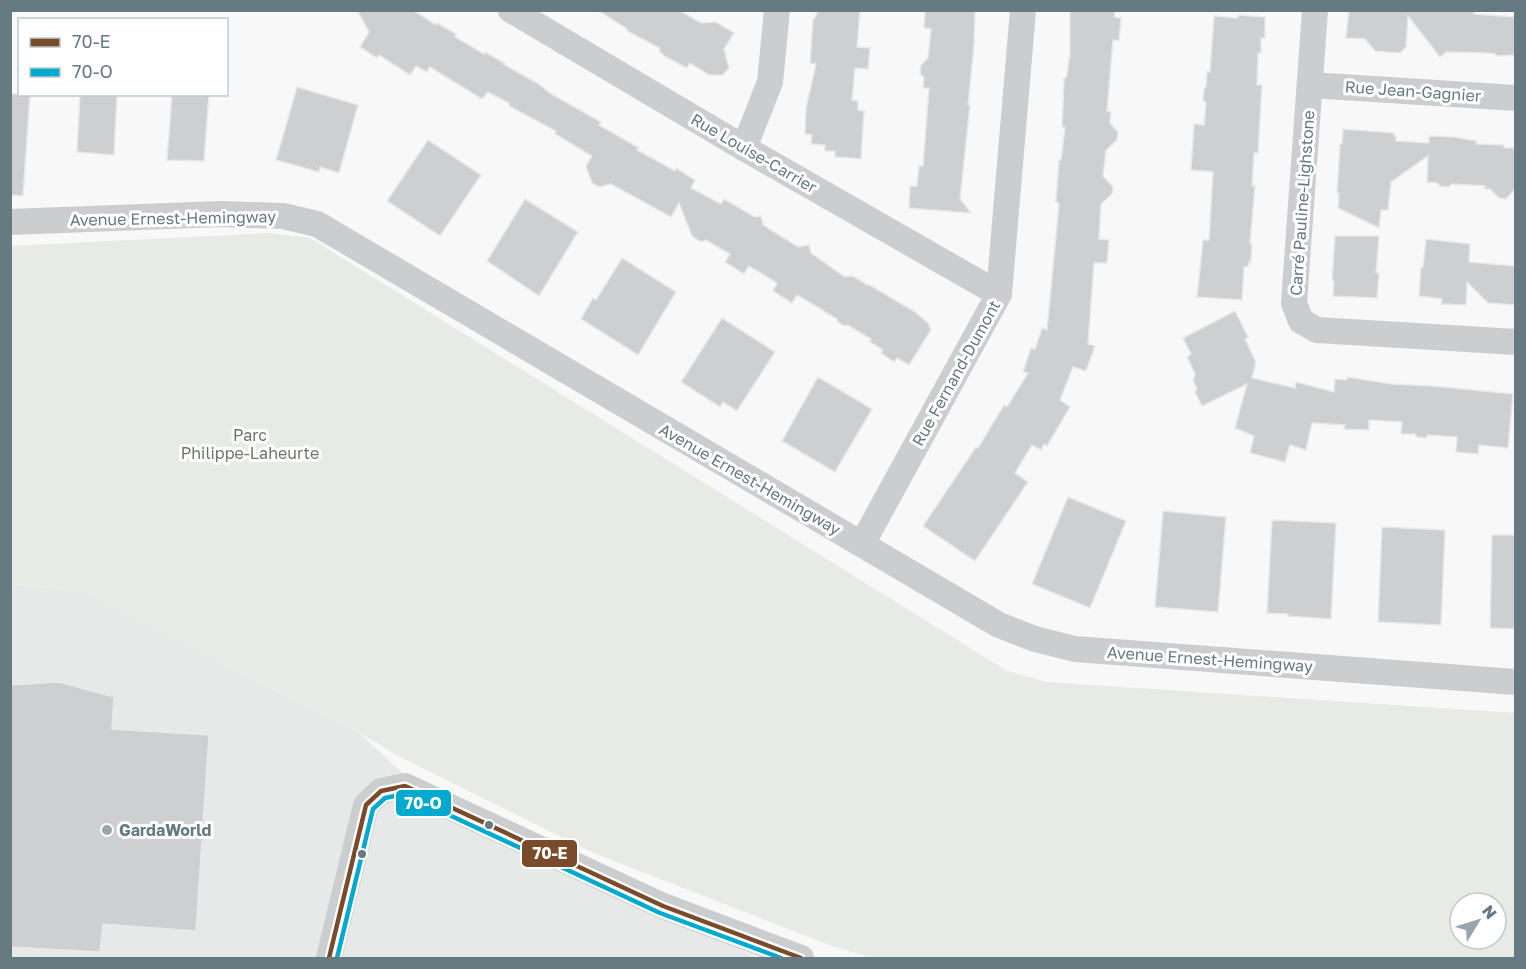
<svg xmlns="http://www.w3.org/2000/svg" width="1526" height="969" font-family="'Golos Text',sans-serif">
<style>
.built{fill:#e7e9e8}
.green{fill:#e8eae5;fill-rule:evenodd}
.building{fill:#cdcfd0;stroke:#e8e8e8;stroke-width:1.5}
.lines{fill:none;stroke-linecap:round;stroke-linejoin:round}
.minor{stroke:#cbcdce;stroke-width:26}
.bus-1-casing{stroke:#fff;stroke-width:9}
.bus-2-casing{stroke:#fff;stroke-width:9}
.bus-1{stroke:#7a4b2a;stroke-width:4.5}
.bus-2{stroke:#00a9ce;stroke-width:4.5}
.bus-dot{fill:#657a81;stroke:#fff;stroke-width:2}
.poi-dot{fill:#98a6ab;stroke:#fff;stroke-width:2}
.labels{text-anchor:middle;stroke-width:6;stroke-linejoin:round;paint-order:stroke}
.street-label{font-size:16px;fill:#657a81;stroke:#fff}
.park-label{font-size:16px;fill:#6b7964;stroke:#fff}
.poi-label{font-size:16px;font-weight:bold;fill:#657a81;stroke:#fff;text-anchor:start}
.line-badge{stroke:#fff;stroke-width:2}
.badge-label{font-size:16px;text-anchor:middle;font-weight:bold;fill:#fff}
</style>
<rect width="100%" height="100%" fill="#f8f8f8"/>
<path class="built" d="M 10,584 L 78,589 L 358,732 L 453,819 L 759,958 L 11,958 Z"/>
<path class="green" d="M 269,233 L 310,238 L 1007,671 L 1047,682 L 1515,713 L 1515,958 L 872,958 L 829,945 L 596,854 L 400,757 L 358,732 L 78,589 L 11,584 L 11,246 ZM 1460,903 L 1496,903 L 1496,939 L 1460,939 Z"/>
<g class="building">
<path d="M 357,10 L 413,10 L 436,25 L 437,23 L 456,34 L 455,37 L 484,54 L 485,52 L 504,63 L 503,64 L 537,83 L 553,95 L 601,122 L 599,125 L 639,148 L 637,150 L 675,171 L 676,168 L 695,180 L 691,188 L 721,204 L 724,199 L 755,217 L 761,216 L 763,225 L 798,247 L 809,245 L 811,253 L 845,277 L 853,276 L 867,285 L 868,284 L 915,312 L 928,323 L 931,330 L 909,365 L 897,358 L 894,362 L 881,353 L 883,350 L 870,342 L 871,339 L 848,325 L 844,326 L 838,322 L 837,319 L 814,305 L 797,295 L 792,303 L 773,291 L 777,283 L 749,266 L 744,274 L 725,262 L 730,254 L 706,240 L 701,242 L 692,236 L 679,203 L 671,217 L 611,184 L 599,187 L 592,183 L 586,166 L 592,156 L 555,134 L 556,131 L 509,106 L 509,103 L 488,92 L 482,99 L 430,67 L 427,72 L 416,66 L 410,75 L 379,55 L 377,58 L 360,47 L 369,32 Z"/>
<path d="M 597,10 L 678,10 L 701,23 L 716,22 L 734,33 L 724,49 L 729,68 L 723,75 L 709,75 L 690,63 L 687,68 L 666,57 L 659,51 L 660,48 L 629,32 L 626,28 Z"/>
<path d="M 818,10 L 860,10 L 857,47 L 870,48 L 868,69 L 855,68 L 852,100 L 858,101 L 858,110 L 864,111 L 861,159 L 835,157 L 835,151 L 825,151 L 825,145 L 811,144 L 812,135 L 805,134 L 806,108 L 816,64 L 810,63 L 813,20 L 816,16 Z"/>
<path d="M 925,10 L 975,10 L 974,46 L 968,105 L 970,105 L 960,199 L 971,213 L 909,208 L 910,186 L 917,186 L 919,166 L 923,166 L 929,88 L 923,88 L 924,77 L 920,74 L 921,65 L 928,58 L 931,29 L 924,28 Z"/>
<path d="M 1070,10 L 1115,10 L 1114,17 L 1121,18 L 1119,41 L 1113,40 L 1107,111 L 1111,112 L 1110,123 L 1118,132 L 1117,140 L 1106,150 L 1103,176 L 1113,187 L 1112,194 L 1101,204 L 1099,239 L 1109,240 L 1107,263 L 1094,263 L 1088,344 L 1095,346 L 1086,371 L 1073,367 L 1060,400 L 1070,407 L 1047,446 L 1044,444 L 1041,450 L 1032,445 L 1015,473 L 1028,482 L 975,561 L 923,526 L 976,447 L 978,448 L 1004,405 L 1007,407 L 1028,373 L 1023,372 L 1031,348 L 1035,349 L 1042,328 L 1047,330 L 1059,204 L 1056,201 L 1059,160 L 1061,160 L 1065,127 L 1062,127 L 1064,79 L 1067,76 L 1069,58 L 1070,57 Z"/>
<path d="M 1349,10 L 1474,10 L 1474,14 L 1515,17 L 1515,55 L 1497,56 L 1495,54 L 1487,53 L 1446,52 L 1440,57 L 1408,16 L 1406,47 L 1400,53 L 1375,51 L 1365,39 L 1346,38 Z"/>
<path d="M 1238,15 L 1265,17 L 1265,38 L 1261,38 L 1261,53 L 1258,53 L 1257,85 L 1262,85 L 1258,153 L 1254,153 L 1252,186 L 1255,186 L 1250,243 L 1252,243 L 1251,262 L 1249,261 L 1248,267 L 1244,267 L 1242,300 L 1197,297 L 1203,240 L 1209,240 L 1213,172 L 1191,170 L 1194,124 L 1204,125 L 1206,103 L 1203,100 L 1204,89 L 1206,87 L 1207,72 L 1210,72 L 1214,16 L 1238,18 Z"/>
<path d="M 297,87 L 358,105 L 339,173 L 320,167 L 319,172 L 276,160 Z"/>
<path d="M 10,94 L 30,94 L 23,196 L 10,195 Z"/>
<path d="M 80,94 L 117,94 L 114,155 L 77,152 Z"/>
<path d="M 172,94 L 209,94 L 204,161 L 167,160 Z"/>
<path d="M 1343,129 L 1394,133 L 1394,136 L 1396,136 L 1396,141 L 1429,143 L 1429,136 L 1454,137 L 1477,141 L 1476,144 L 1504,145 L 1504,148 L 1515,148 L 1515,189 L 1506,199 L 1499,198 L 1490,189 L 1485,189 L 1485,186 L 1451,184 L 1449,187 L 1440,186 L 1437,183 L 1427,182 L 1428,156 L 1391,182 L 1388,210 L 1381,210 L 1379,228 L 1338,208 L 1339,193 L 1337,193 L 1340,144 L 1342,144 Z"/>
<path d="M 428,140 L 481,175 L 440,236 L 387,201 Z"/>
<path d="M 525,199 L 578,232 L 539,296 L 487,261 Z"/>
<path d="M 1335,236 L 1379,236 L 1376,273 L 1379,273 L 1377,298 L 1333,296 L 1334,281 L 1332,280 Z"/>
<path d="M 1426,239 L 1470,244 L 1469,262 L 1515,266 L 1515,305 L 1488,303 L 1467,282 L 1466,305 L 1441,304 L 1442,299 L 1419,296 L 1421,267 L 1423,267 Z"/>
<path d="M 622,258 L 676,292 L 638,355 L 581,319 L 593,298 L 596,300 Z"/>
<path d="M 1235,311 L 1248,337 L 1245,339 L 1256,362 L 1252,378 L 1295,388 L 1296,382 L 1334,392 L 1335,379 L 1347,380 L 1347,377 L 1391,384 L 1432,386 L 1513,394 L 1508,448 L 1479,445 L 1478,454 L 1456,452 L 1457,437 L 1428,435 L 1425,438 L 1417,437 L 1415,434 L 1401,434 L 1402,422 L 1369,420 L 1369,430 L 1344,429 L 1345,425 L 1312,423 L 1306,450 L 1290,445 L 1285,462 L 1250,453 L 1254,436 L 1235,428 L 1247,384 L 1202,406 L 1195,392 L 1197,389 L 1193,381 L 1195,374 L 1187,357 L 1191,354 L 1183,338 Z"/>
<path d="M 722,318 L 775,352 L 737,411 L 723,402 L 720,407 L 681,382 Z"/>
<path d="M 818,377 L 872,409 L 835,472 L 782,441 Z"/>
<path d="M 1068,497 L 1126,521 L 1090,608 L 1032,584 Z"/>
<path d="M 1163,511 L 1226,517 L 1218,612 L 1155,607 Z"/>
<path d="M 1272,520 L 1336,523 L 1331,619 L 1288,616 L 1288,614 L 1267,613 Z"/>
<path d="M 1382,527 L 1445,530 L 1441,625 L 1378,622 Z"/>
<path d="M 1492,535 L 1515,535 L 1515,629 L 1490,628 Z"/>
<path d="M 59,682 L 114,697 L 112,729 L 209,735 L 196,931 L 103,924 L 100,952 L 10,947 L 10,685 Z"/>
</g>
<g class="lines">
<g class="minor">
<path d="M 511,10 L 744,148 L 999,294"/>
<path d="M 1315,10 L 1294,303 L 1301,321 L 1317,330 L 1516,342"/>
<path d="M 1310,85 L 1516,98"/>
<path d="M 744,148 L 770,82 L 777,10"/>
<path d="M 10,222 L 220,214 L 283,216 L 317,224 L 999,625 L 1035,639 L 1075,649 L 1516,682"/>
<path d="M 862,544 L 999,294 L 1023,10"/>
<path d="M 329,958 L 366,805 L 381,791 L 405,786 L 663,906 L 801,958"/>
</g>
<g class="bus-1-casing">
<path id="bus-1" d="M 329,958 L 366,805 L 381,791 L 405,786 L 663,906 L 801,958"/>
</g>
<g class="bus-2-casing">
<path id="bus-2" d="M 337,958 L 373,809 L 385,798 L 404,794 L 660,913 L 781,958"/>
</g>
<use href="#bus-1" class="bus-1"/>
<use href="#bus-2" class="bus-2"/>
</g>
<g class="bus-dot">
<circle cx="489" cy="825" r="5"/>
<circle cx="362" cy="854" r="5"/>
</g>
<circle class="poi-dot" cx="107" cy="830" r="6"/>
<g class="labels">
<g class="street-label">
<text transform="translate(1413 91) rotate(4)" y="6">Rue Jean-Gagnier</text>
<text transform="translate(754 153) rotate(30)" y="6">Rue Louise-Carrier</text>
<text transform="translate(1302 203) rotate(-86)" y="6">Carré Pauline-Lighstone</text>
<text transform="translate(173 218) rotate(-1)" y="6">Avenue Ernest-Hemingway</text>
<text transform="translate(956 373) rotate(-61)" y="6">Rue Fernand-Dumont</text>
<text transform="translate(750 479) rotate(30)" y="6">Avenue Ernest-Hemingway</text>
<text transform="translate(1210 659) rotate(4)" y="6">Avenue Ernest-Hemingway</text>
</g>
<g class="park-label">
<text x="250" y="441">Parc<tspan x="250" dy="18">Philippe-Laheurte</tspan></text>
</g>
<g class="poi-label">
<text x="119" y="836">GardaWorld</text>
</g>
</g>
<g class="line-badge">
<rect x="395" y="789" width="57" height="28" rx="6" fill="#00a9ce"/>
<rect x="521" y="839" width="57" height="29" rx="6" fill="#7a4b2a"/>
</g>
<g class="badge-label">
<text x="423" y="809">70-O</text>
<text x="550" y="859">70-E</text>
</g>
<rect width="1526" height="969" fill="none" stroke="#657a81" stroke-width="24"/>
<rect x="18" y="18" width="210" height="78" fill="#ffffff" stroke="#c1cacd" stroke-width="1.5"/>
<rect x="30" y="38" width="30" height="9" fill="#7a4b2a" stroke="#c1cacd" stroke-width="1.5"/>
<text x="72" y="48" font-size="18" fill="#657a81">70-E</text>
<rect x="30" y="68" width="30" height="9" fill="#00a9ce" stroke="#c1cacd" stroke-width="1.5"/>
<text x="72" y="78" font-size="18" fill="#657a81">70-O</text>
<g transform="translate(1478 921) rotate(52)"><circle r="28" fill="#ffffff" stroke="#c1cacd" stroke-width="1.5"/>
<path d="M0-4.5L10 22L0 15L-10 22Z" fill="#98a6ab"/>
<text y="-9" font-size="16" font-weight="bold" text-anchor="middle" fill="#657a81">N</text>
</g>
</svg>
